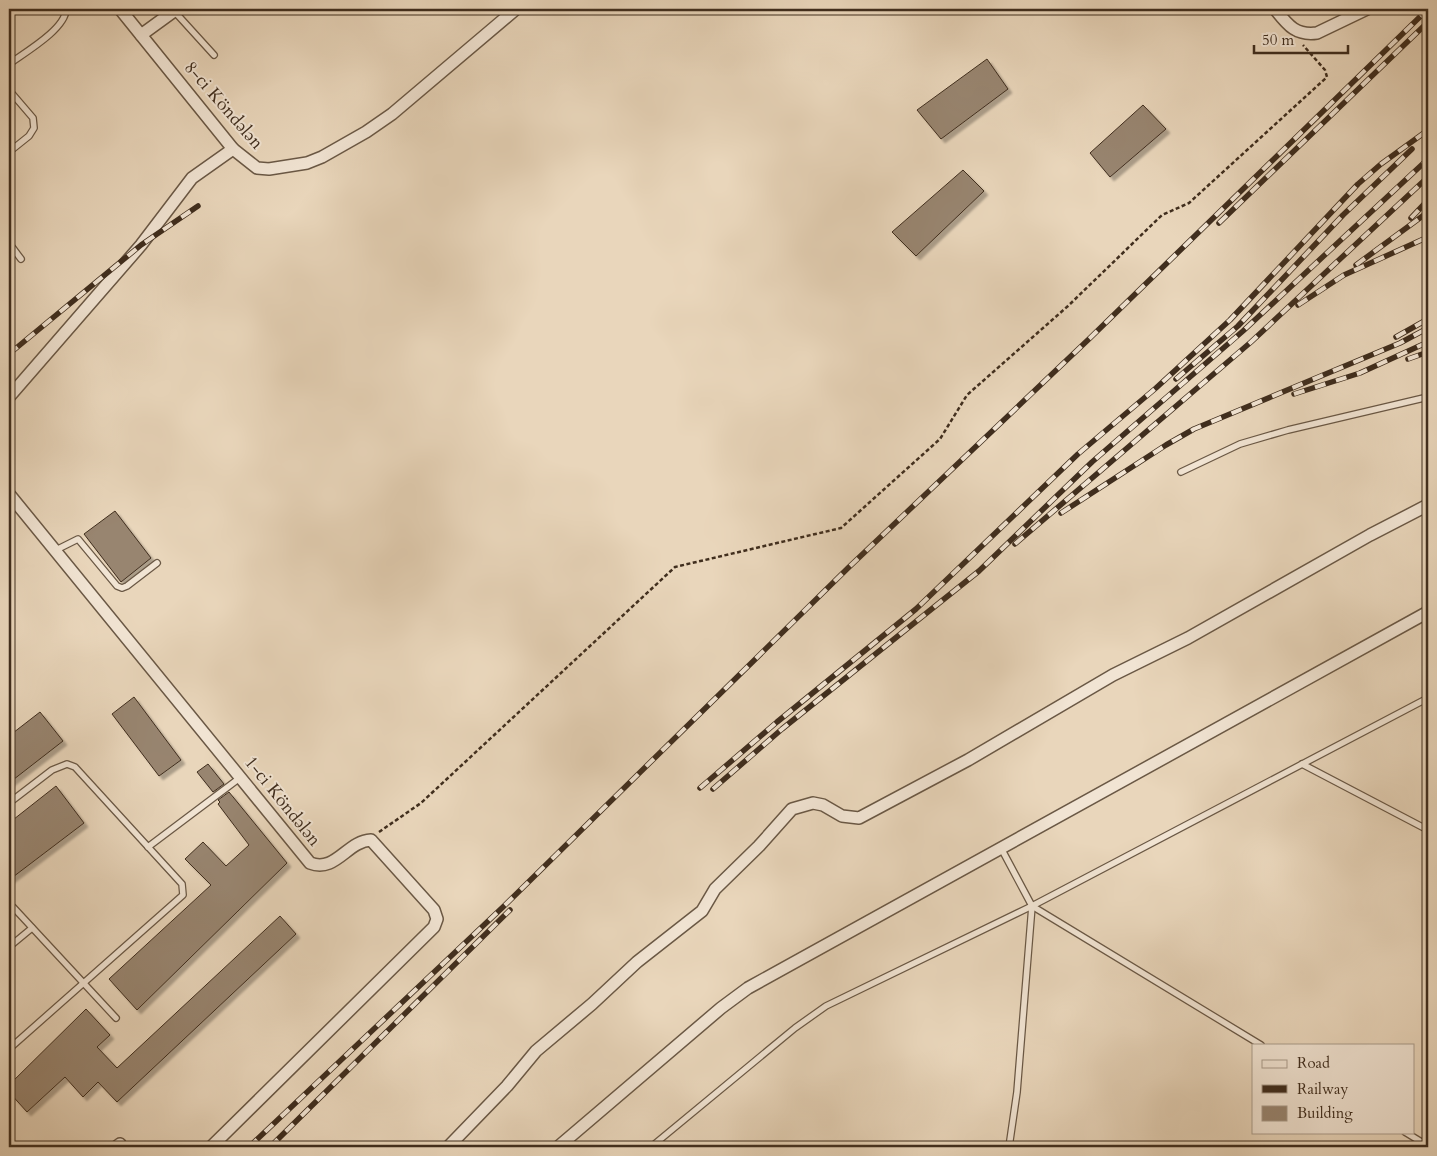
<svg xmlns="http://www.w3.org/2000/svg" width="1437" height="1156" font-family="Cardo,serif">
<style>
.building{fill:#988570;stroke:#402e1e;filter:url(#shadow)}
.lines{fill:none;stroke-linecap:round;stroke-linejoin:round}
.lane-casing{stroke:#6a5845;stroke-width:8}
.street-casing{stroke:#6a5845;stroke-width:14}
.path{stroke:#402e1e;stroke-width:2.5;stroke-dasharray:4 2.5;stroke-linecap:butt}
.lane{stroke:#f1e4d3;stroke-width:5.5}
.street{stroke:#f1e4d3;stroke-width:11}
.rail-casing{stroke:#402e1e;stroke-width:5.5}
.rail{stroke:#f1e4d3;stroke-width:4;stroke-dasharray:11;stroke-linecap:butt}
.labels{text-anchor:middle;stroke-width:4;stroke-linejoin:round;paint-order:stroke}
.street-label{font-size:18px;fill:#402e1e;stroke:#f1e4d3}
</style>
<defs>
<filter id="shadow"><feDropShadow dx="4" dy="4" stdDeviation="1" flood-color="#0004"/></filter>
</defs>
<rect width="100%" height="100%" fill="#e9d6bb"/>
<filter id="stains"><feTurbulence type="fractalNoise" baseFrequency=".004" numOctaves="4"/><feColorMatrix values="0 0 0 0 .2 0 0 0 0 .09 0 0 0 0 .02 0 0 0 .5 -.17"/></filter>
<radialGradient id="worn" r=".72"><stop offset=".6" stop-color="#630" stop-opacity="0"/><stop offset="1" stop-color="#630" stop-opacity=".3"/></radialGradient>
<g class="building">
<path d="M 987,59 L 1008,89 L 941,139 L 917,110 Z"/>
<path d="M 1143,105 L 1166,129 L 1110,177 L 1090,153 Z"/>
<path d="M 963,170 L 984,191 L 916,256 L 892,232 Z"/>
<path d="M 115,511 L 151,558 L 121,582 L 84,534 Z"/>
<path d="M 134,697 L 181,760 L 159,776 L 112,714 Z"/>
<path d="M 40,712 L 63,741 L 9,783 L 9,736 Z"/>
<path d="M 208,764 L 224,784 L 213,792 L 197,772 Z"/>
<path d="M 56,786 L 84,823 L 9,880 L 9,823 Z"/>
<path d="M 229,792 L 287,863 L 137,1010 L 109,979 L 211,885 L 185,859 L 203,842 L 226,866 L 249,845 L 218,804 L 220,802 L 218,800 Z"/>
<path d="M 280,916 L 296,934 L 117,1102 L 98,1082 L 83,1097 L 65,1077 L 27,1112 L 9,1092 L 9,1085 L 86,1009 L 110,1035 L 97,1047 L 117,1068 Z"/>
</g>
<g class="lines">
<g class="lane-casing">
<g id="lane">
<path d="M 174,11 L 214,55"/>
<path d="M 9,64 C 24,53 66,29 66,9"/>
<path d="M 9,90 L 33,118 L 34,128 L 29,136 L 9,152"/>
<path d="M 9,243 L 21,259"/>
<path d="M 1181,472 L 1240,444 L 1288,430 L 1428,397"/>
<path d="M 56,550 L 78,539 L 117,586 L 122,588 L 127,586 L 157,563"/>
<path d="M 1302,764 L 1428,830"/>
<path d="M 9,803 L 52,770 L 67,764 L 75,767 L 182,884 L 183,895 L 9,1049"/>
<path d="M 148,847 L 241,777"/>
<path d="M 1001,848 L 1032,906 L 1261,1045"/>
<path d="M 13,907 L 116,1018"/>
<path d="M 9,947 L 32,928"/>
<path d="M 9,1113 L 10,1114"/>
<path d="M 1405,1132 L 1428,1146"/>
<path d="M 651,1147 L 795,1028 L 826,1006 L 1032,906 L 1428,698"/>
<path d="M 1009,1147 L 1017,1092 L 1032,906"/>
</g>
</g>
<g class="street-casing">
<g id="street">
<path d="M 120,9 L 233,149 L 257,168 L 269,169 L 307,163 L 322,157 L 366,132 L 392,114 L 516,9"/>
<path d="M 1275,9 C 1287,24 1295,36 1317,33 L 1367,9"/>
<path d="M 141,35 L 174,11 L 172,9"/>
<path d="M 9,397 L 141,245 L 192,178 L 233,149"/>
<path d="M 9,494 L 310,863 C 336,873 347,841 371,840 L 434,910 L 437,919 L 434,927 L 211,1147"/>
<path d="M 116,1147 L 120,1144"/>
<path d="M 448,1147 L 507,1086 L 536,1051 L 592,1004 L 637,962 L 702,911 L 715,889 L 759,846 L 792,809 L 813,803 L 823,805 L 842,816 L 859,818 L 968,760 L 1113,675 L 1188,638 L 1370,535 L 1428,505"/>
<path d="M 558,1147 L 721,1008 L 748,988 L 1428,612"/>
</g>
</g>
<path class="path" d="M 379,832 L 421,803 L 675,567 L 841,528 L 940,439 L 967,395 L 1068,306 L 1162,215 L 1189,203 L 1327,77 L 1325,70 L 1303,45"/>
<use href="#lane" class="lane"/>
<use href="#street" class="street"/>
<g class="rail-casing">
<g id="rail">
<path d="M 1411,218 L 1428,200"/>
<path d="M 1219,223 L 1428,22"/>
<path d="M 1356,265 L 1428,212"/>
<path d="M 1298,305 L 1344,275 L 1428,237"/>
<path d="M 1396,337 L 1428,319"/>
<path d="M 9,354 L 141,245 L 198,206"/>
<path d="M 1408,359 L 1428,352"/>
<path d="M 1176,379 L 1238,326 L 1343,215 L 1412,149"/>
<path d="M 1294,394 L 1360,373 L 1428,342"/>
<path d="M 1061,513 L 1166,445 L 1194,429 L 1400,343 L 1428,328"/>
<path d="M 1015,544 L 1251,342 L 1428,177"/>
<path d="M 700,788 L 777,722 L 916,609 L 1078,454 L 1156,388 L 1230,320 L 1358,184 L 1381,164 L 1428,130"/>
<path d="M 713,789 L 782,729 L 979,571 L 1092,462 L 1243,331 L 1428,159"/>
<path d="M 249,1147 L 503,907 L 848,568 L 1090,338 L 1428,9"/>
<path d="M 270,1147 L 510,910"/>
</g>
</g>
<use href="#rail" class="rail"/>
</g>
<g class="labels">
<g class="street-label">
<text transform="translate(224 105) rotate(49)" y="6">8-ci Köndələn</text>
<text transform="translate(283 801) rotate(51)" y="6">1-ci Köndələn</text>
</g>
</g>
<rect width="1437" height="1156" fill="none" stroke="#e9d6bb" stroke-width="30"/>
<rect x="10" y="10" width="1417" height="1136" fill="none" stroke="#402e1e" stroke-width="2.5"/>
<rect x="15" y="15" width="1407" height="1126" fill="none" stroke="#402e1e"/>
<rect x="1252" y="1044" width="162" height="90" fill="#f1e4d3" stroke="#aa9b8b"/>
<rect x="1262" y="1060" width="25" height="8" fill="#f1e4d3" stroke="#aa9b8b"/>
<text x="1297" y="1068" font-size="15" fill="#402e1e">Road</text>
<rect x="1262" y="1085" width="25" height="8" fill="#402e1e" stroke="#aa9b8b"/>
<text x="1297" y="1094" font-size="15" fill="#402e1e">Railway</text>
<rect x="1262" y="1106" width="25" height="15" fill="#988570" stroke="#aa9b8b"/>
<text x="1297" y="1118" font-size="15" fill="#402e1e">Building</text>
<path d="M1254 45v8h94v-8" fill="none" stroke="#402e1e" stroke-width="2.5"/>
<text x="1262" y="45" font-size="15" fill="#402e1e" stroke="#f1e4d3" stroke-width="4" paint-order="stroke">50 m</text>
<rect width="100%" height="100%" filter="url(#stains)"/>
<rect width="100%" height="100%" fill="url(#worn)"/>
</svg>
